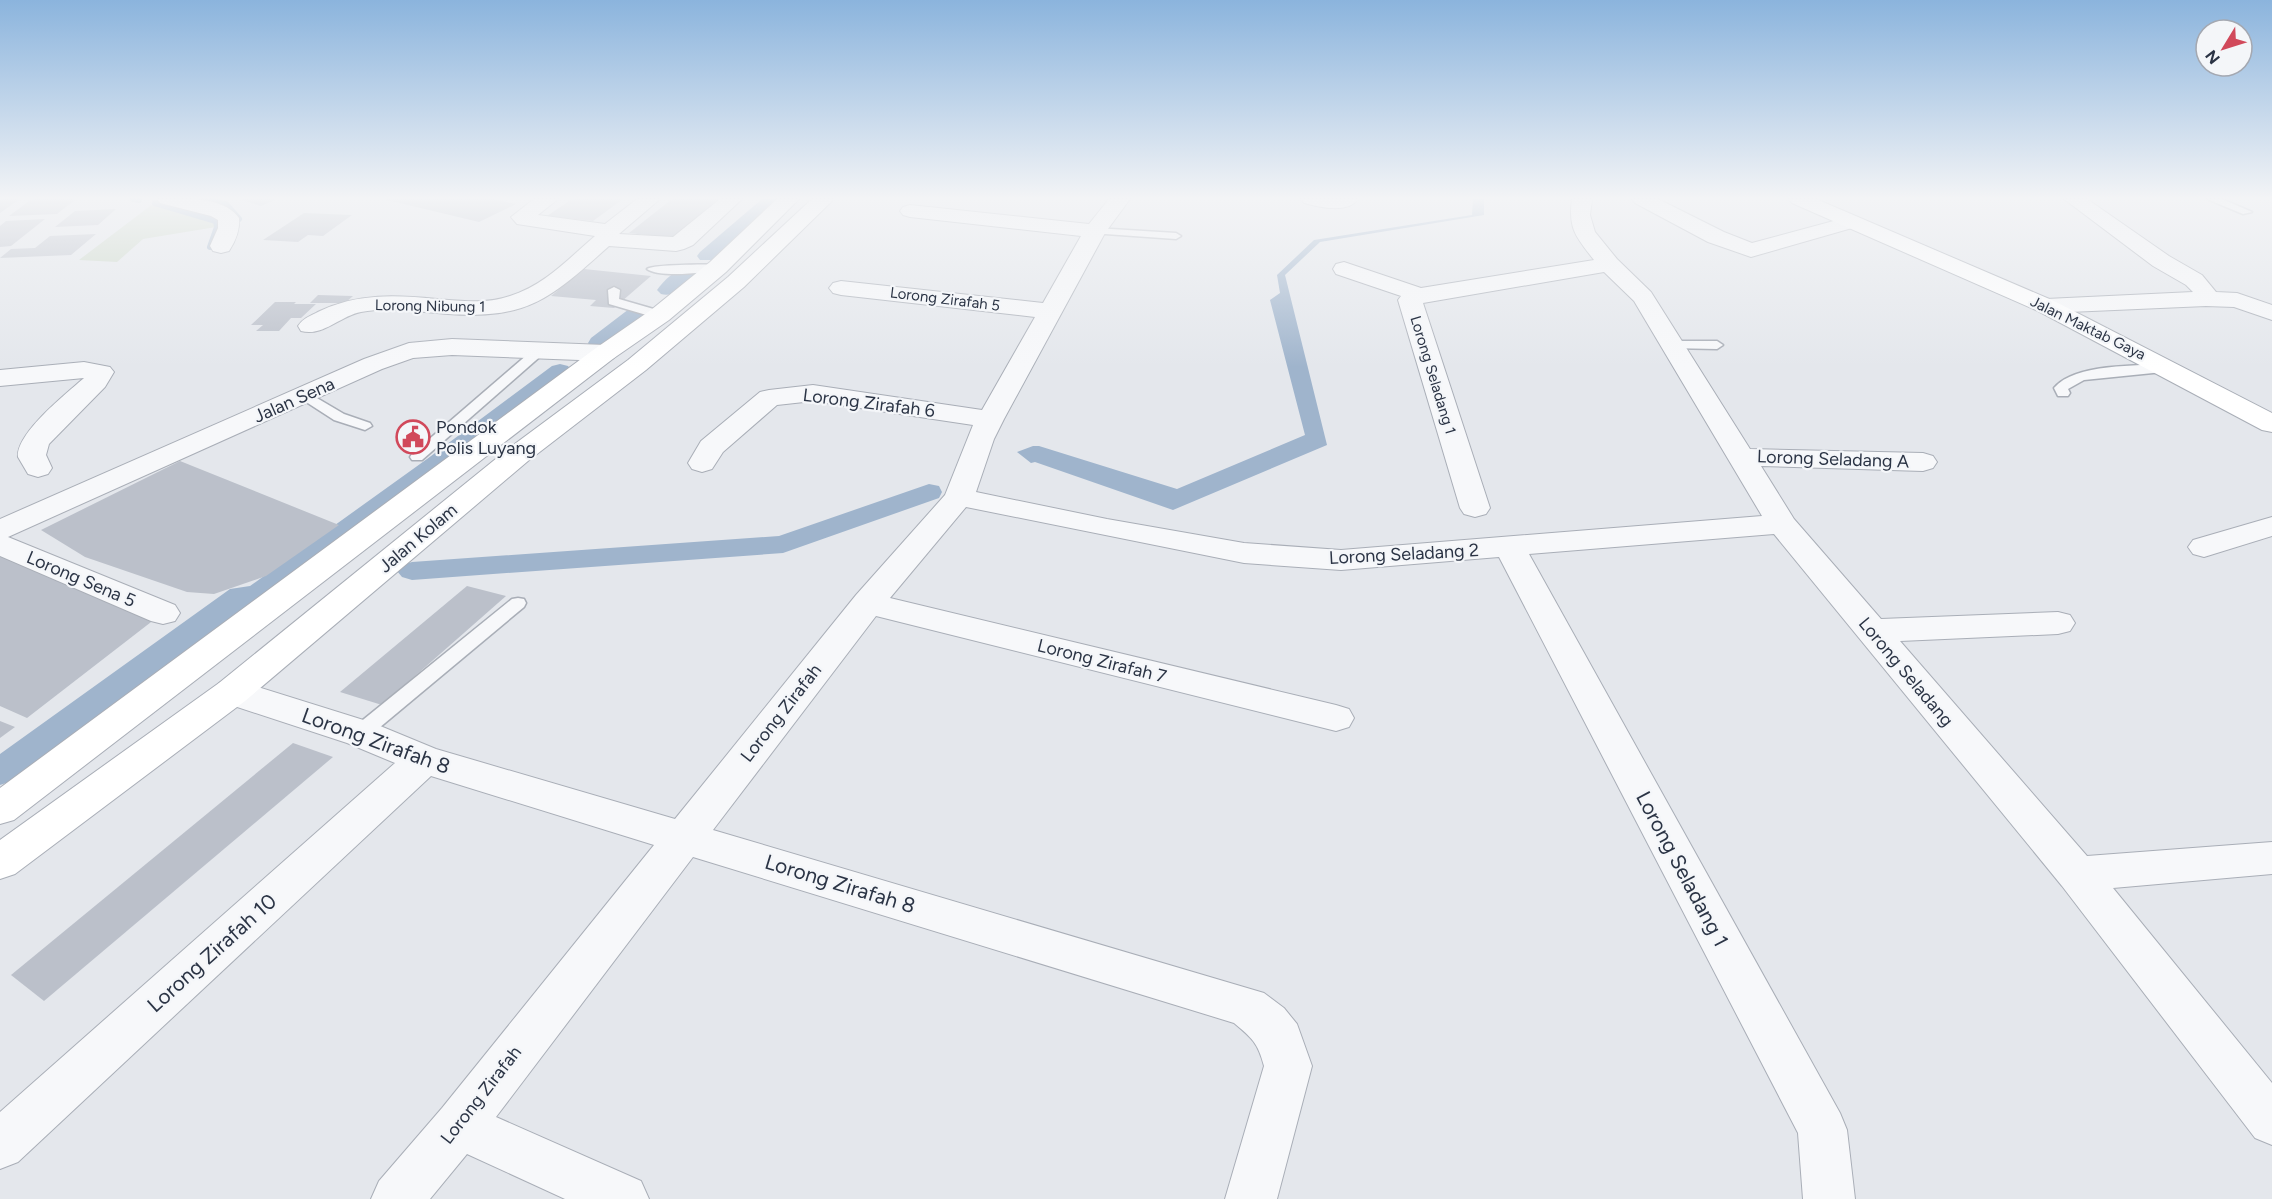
<svg xmlns="http://www.w3.org/2000/svg" width="2272" height="1199" font-family="Figtree,sans-serif">
<style>
.green{fill:#c9d6c5}
.water{fill:#9fb4cc}
.lines{fill:none;stroke-linecap:round;stroke-linejoin:round}
.stream{stroke:#9fb4cc;stroke-width:6}
.canal{fill:#9fb4cc;fill-rule:evenodd}
.building{fill:#bbc0ca}
.lane-casing{stroke:#a9aeb7;stroke-width:3}
.street-casing{stroke:#a9aeb7;stroke-width:2}
.secondary-casing{stroke:#a9aeb7;stroke-width:2}
.lane{fill:#f7f8fa;fill-rule:evenodd}
.street{fill:#f7f8fa;fill-rule:evenodd}
.secondary{fill:#fff;fill-rule:evenodd}
.labels{text-anchor:middle;stroke-width:4.5;stroke-linejoin:round;paint-order:stroke}
.far-street-label{font-size:15px;fill:#2b3445;stroke:#f4f6f9}
.street-label{font-size:18px;fill:#2b3445;stroke:#f4f6f9}
.poi-label{font-size:18px;fill:#2b3445;stroke:#f4f6f9;text-anchor:start}
.near-street-label{font-size:21px;fill:#2b3445;stroke:#f4f6f9}
</style>
<rect width="100%" height="100%" fill="#e4e7ec"/>
<path class="green" d="M 158,200 L 212,213 L 222,220 L 222,226 L 143,239 L 117,262 L 79,260 Z"/>
<path class="water" d="M 1473,199 L 1484,199 L 1484,215 L 1320,242 L 1285,275 L 1327,445 L 1173,510 L 1035,462 L 1031,463 L 1017,452 L 1033,446 L 1039,446 L 1177,489 L 1305,435 L 1270,300 L 1280,293 L 1277,275 L 1314,240 L 1472,215 Z"/>
<g class="lines">
<g class="stream">
<path d="M 133,199 L 139,200"/>
<path d="M 203,199 L 226,204 L 239,219"/>
<path d="M 155,203 L 216,221 L 217,227 L 210,247"/>
</g>
<g class="canal">
<path d="M 762,199 L 782,199 L 714,260 L 700,260 L 697,256 L 700,252 Z"/>
<path d="M 688,266 L 695,268 L 698,272 C 690,284 676,298 661,294 L 657,290 C 664,280 676,269 688,266 Z"/>
<path d="M 637,307 L 645,309 L 648,314 L 645,319 C 630,330 611,353 591,348 L 588,343 L 591,338 L 629,309 Z"/>
<path d="M 560,364 L 568,366 L 572,371 L 568,376 L 279,594 L 275,601 L 249,605 L 12,781 L 0,785 L 0,754 L 230,589 L 250,586 L 427,459 L 552,366 Z"/>
<path d="M 929,484 L 939,486 L 942,492 L 939,498 L 783,553 L 412,580 L 402,577 L 397,571 L 402,565 L 412,562 L 779,536 Z"/>
</g>
</g>
<g class="building">
<path d="M 0,199 L 20,199 L 0,213 Z"/>
<path d="M 32,199 L 76,199 L 57,214 L 9,216 Z"/>
<path d="M 239,199 L 277,199 L 261,206 Z"/>
<path d="M 383,199 L 494,199 L 516,204 L 479,222 Z"/>
<path d="M 572,199 L 623,199 L 593,221 L 547,216 Z"/>
<path d="M 672,199 L 719,199 L 674,238 L 629,233 Z"/>
<path d="M 116,209 L 98,225 L 55,227 L 75,211 Z"/>
<path d="M 304,213 L 352,215 L 323,236 L 308,235 L 298,242 L 263,240 Z"/>
<path d="M 45,219 L 11,246 L 0,247 L 0,226 L 6,221 Z"/>
<path d="M 96,234 L 71,255 L 0,258 L 11,249 L 35,248 L 50,236 Z"/>
<path d="M 584,269 L 651,276 L 614,308 L 590,306 L 596,300 L 551,296 Z"/>
<path d="M 318,295 L 353,296 L 345,303 L 310,303 Z"/>
<path d="M 275,302 L 296,302 L 294,304 L 316,304 L 301,318 L 291,318 L 279,331 L 256,331 L 263,325 L 251,325 Z"/>
<path d="M 180,461 L 339,525 L 266,576 L 214,594 L 187,592 L 85,557 L 41,530 Z"/>
<path d="M 0,554 L 155,619 L 27,718 L 0,706 Z"/>
<path d="M 467,586 L 506,596 L 382,705 L 340,692 Z"/>
<path d="M 0,721 L 15,727 L 0,738 Z"/>
<path d="M 293,743 L 333,757 L 44,1001 L 11,975 Z"/>
</g>
<g class="lines">
<g class="lane-casing">
<g id="lane">
<path d="M 2207,199 L 2222,199 L 2252,212 L 2243,214 Z"/>
<path d="M 1095,228 L 1176,233 L 1181,236 L 1176,239 L 1091,233 L 1091,229 Z"/>
<path d="M 718,264 L 722,265 L 722,269 C 707,273 659,278 647,269 C 653,264 705,265 718,264 Z"/>
<path d="M 614,287 L 620,290 L 619,299 L 664,312 L 666,315 L 660,319 L 609,304 L 608,290 Z"/>
<path d="M 1673,341 L 1717,341 L 1723,345 L 1717,349 L 1669,348 L 1667,345 L 1669,342 Z"/>
<path d="M 539,347 L 543,348 L 545,351 L 543,354 L 422,460 L 412,460 L 410,457 L 412,454 L 535,348 Z"/>
<path d="M 2168,364 L 2173,365 L 2174,368 L 2173,371 L 2084,380 L 2068,389 L 2070,393 L 2068,396 L 2058,396 L 2054,388 C 2075,363 2138,366 2168,364 Z"/>
<path d="M 305,391 L 344,414 L 370,423 L 372,426 L 365,430 L 334,420 L 300,398 L 298,395 L 300,392 Z"/>
<path d="M 518,598 L 524,599 L 526,603 L 524,607 L 367,738 L 360,740 L 353,738 L 351,733 L 353,728 L 512,599 Z"/>
</g>
</g>
<g class="street-casing">
<g id="street">
<path d="M 157,199 C 181,199 223,195 239,218 C 240,230 236,240 229,251 L 221,253 L 213,251 L 210,246 L 218,228 L 218,220 L 211,216 L 160,203 Z"/>
<path d="M 534,199 L 558,199 L 538,215 L 605,224 L 637,199 L 660,199 L 619,234 L 673,237 L 720,199 L 742,199 L 693,245 L 684,249 L 676,251 L 609,246 C 552,297 529,320 448,314 C 419,312 389,307 361,312 C 340,316 323,337 301,331 L 298,326 C 303,318 312,315 320,311 C 358,293 397,295 437,299 C 461,301 487,304 510,296 C 545,285 568,259 595,236 L 517,224 L 511,217 Z"/>
<path d="M 1109,199 L 1130,199 L 1105,233 L 1004,419 L 994,439 L 976,492 L 1107,519 L 1244,543 L 1341,550 L 1762,516 L 1634,301 L 1604,272 L 1423,303 L 1490,508 L 1486,514 L 1475,517 L 1464,514 L 1460,508 L 1398,300 L 1401,296 L 1336,274 L 1333,269 L 1336,264 L 1344,262 L 1421,288 L 1594,260 C 1576,237 1568,229 1572,199 L 1592,199 L 1590,215 L 1595,232 L 1617,259 L 1651,292 L 1750,449 L 1923,453 L 1933,456 L 1937,462 L 1933,468 L 1923,471 L 1761,466 L 1794,519 L 1881,619 L 2058,612 L 2070,615 L 2075,623 L 2070,631 L 2058,634 L 1900,641 L 2087,856 L 2272,842 L 2272,874 L 2113,888 L 2272,1083 L 2272,1145 L 2255,1138 L 2062,886 L 1774,534 L 1529,554 L 1840,1113 L 1847,1130 L 1855,1199 L 1803,1199 L 1798,1133 L 1499,557 L 1341,570 L 1244,563 L 966,507 L 890,598 L 1336,705 L 1349,709 L 1354,718 L 1349,727 L 1336,731 L 876,616 L 713,830 L 1264,993 L 1284,1008 L 1297,1024 L 1312,1066 L 1277,1199 L 1225,1199 L 1264,1066 C 1258,1043 1252,1038 1234,1023 L 693,857 L 496,1117 L 641,1181 L 649,1199 L 565,1199 L 467,1154 L 430,1199 L 371,1199 L 379,1181 L 442,1108 L 654,845 L 431,776 L 18,1162 L 0,1169 L 0,1112 L 395,763 L 347,743 L 219,701 L 214,692 L 219,683 L 232,679 L 245,683 L 373,723 L 436,749 L 675,819 L 856,595 L 945,495 L 973,425 L 813,401 L 777,405 L 723,452 L 712,469 L 702,472 L 692,469 L 688,463 L 701,441 L 760,392 L 769,390 L 813,385 L 982,410 L 1035,317 L 841,295 L 833,293 L 829,288 L 833,283 L 841,281 L 1043,303 L 1081,236 L 910,217 L 903,215 L 900,211 L 903,207 L 910,205 L 1089,224 Z"/>
<path d="M 1301,199 L 1358,199 C 1348,214 1319,207 1304,203 Z"/>
<path d="M 1632,199 L 1658,199 L 1724,232 L 1752,243 L 1852,216 L 1859,218 L 1863,222 L 1859,226 L 1751,257 L 1708,242 L 1635,203 Z"/>
<path d="M 2064,199 L 2087,199 L 2169,256 L 2202,275 L 2216,292 L 2237,293 L 2272,305 L 2272,320 L 2234,307 L 2206,306 L 2046,313 L 2038,311 L 2034,306 L 2038,301 L 2046,299 L 2193,292 L 2186,285 L 2153,266 Z"/>
<path d="M 452,339 L 605,345 L 614,348 L 618,353 L 614,358 L 605,361 L 452,355 L 413,358 L 382,369 L 8,537 L 175,605 L 180,613 L 175,621 L 163,624 L 151,621 L 0,556 L 0,519 L 364,359 L 409,343 Z"/>
<path d="M 84,362 L 110,367 L 114,372 L 105,387 L 49,444 L 46,455 L 52,468 L 48,474 L 38,477 L 28,474 L 18,457 C 16,433 67,393 84,378 L 0,386 L 0,370 Z"/>
<path d="M 2272,517 L 2272,536 L 2204,557 L 2193,554 L 2188,547 L 2193,540 Z"/>
</g>
</g>
<g class="secondary-casing">
<g id="secondary">
<path d="M 777,199 L 799,199 L 726,272 L 669,320 L 614,358 L 14,820 L 0,824 L 0,788 L 596,348 L 651,310 L 710,262 Z"/>
<path d="M 812,199 L 834,199 L 744,287 L 646,370 L 528,461 L 245,701 L 15,874 L 0,879 L 0,840 L 219,683 L 508,449 L 628,360 L 728,277 Z"/>
<path d="M 1789,199 L 1816,199 L 2054,301 L 2272,413 L 2272,432 L 2262,430 L 2038,311 L 1792,203 Z"/>
</g>
</g>
<use href="#lane" class="lane"/>
<use href="#street" class="street"/>
<use href="#secondary" class="secondary"/>
</g>
<linearGradient id="sky" x2="0" y2="1"><stop stop-color="#8bb4dd"/><stop offset="0.54" stop-color="#f3f4f6"/><stop offset="1" stop-color="#f3f4f6" stop-opacity="0"/></linearGradient>
<rect width="2272" height="367" fill="url(#sky)"/>
<defs>
<g id="civic-ring" transform="scale(1.725)"><circle r="9.5" fill="#f4f6f9" stroke="#d1495b" stroke-width="1.5"/><path d="M-.6-6.5H3V-4.5H.6V-3L4-1V1h2V6H-6V1h2V-1L-.6-3ZM-1.2 2.5V6h2.4V2.5Z" fill="#d1495b"/></g>
</defs>
<g fill-rule="evenodd">
<use href="#civic-ring" x="413" y="437"/>
</g>
<g class="labels">
<g class="far-street-label">
<text transform="translate(945 299) rotate(7)" y="5">Lorong Zirafah 5</text>
<text transform="translate(430 306) rotate(1)" y="5">Lorong Nibung 1</text>
<text transform="translate(2088 328) rotate(26)" y="5">Jalan Maktab Gaya</text>
<text transform="translate(1433 375) rotate(73)" y="5">Lorong Seladang 1</text>
</g>
<g class="street-label">
<text transform="translate(294 400) rotate(-24)" y="6">Jalan Sena</text>
<text transform="translate(869 403) rotate(7)" y="6">Lorong Zirafah 6</text>
<text transform="translate(1833 459) rotate(2)" y="6">Lorong Seladang A</text>
<text transform="translate(418 538) rotate(-40)" y="6">Jalan Kolam</text>
<text transform="translate(1404 554) rotate(-3)" y="6">Lorong Seladang 2</text>
<text transform="translate(81 579) rotate(23)" y="6">Lorong Sena 5</text>
<text transform="translate(1102 661) rotate(14)" y="6">Lorong Zirafah 7</text>
<text transform="translate(1906 672) rotate(50)" y="6">Lorong Seladang</text>
<text transform="translate(781 713) rotate(-52)" y="6">Lorong Zirafah</text>
<text transform="translate(481 1095) rotate(-52)" y="6">Lorong Zirafah</text>
</g>
<g class="poi-label">
<text x="436" y="433">Pondok<tspan x="436" dy="21">Polis Luyang</tspan></text>
</g>
<g class="near-street-label">
<text transform="translate(376 741) rotate(20)" y="7">Lorong Zirafah 8</text>
<text transform="translate(1682 869) rotate(62)" y="7">Lorong Seladang 1</text>
<text transform="translate(840 884) rotate(17)" y="7">Lorong Zirafah 8</text>
<text transform="translate(212 953) rotate(-42)" y="7">Lorong Zirafah 10</text>
</g>
</g>
<g transform="translate(2224 48) rotate(232)"><circle r="28" fill="#f4f6f9" stroke="#a4a8b1" stroke-width="1.5"/>
<path d="M0-4.5L10 22L0 15L-10 22Z" fill="#d1495b"/>
<text y="-9" font-size="16" font-weight="bold" text-anchor="middle" fill="#2b3445">N</text>
</g>
</svg>
